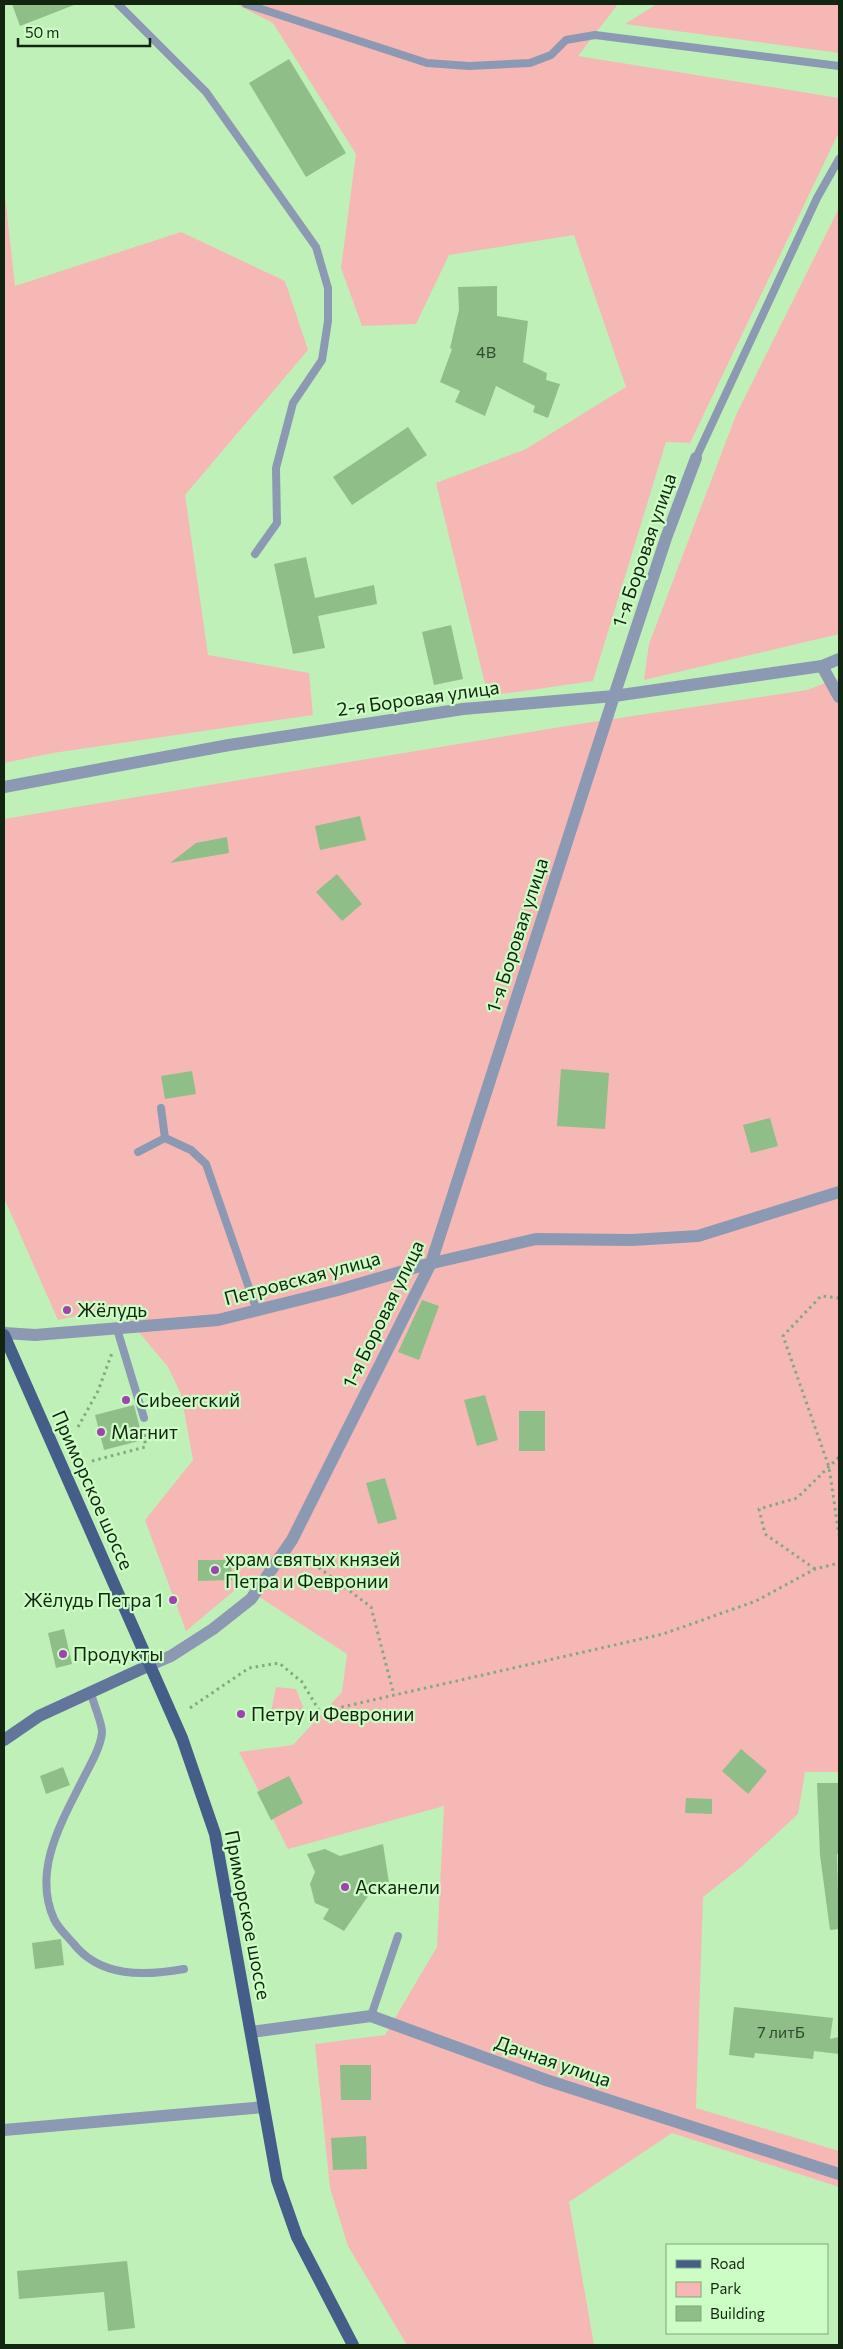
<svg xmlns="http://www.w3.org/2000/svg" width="843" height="2349" font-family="Commissioner,sans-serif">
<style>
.green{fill:#f6b8b5}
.building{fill:#8fbe89}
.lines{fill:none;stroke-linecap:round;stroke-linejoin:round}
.path{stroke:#83a97e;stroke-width:3;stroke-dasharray:2.5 4;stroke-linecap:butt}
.lane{stroke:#8b99b2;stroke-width:8}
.street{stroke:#8b99b2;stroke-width:12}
.secondary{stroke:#62769b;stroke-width:12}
.primary{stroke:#455d89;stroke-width:12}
.poi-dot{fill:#9f43ae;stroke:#ccfdc5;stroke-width:2}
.labels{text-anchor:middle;stroke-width:4.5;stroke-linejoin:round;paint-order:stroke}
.number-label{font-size:16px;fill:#314b2e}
.street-label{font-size:19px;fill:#122510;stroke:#ccfdc5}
.poi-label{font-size:19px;fill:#122510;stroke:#ccfdc5;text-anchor:start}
</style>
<rect width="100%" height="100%" fill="#bff0b8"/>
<g class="green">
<path d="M 236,4 L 618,4 L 578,56 L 839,98 L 839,132 L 690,443 L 666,442 L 593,681 L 488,696 L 436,483 L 526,449 L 626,387 L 574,235 L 449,255 L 416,324 L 362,326 L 341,268 L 356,154 L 273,23 Z"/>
<path d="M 657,4 L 839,4 L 839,53 L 625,24 Z"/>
<path d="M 4,187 L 15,286 L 181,232 L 285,281 L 308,350 L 185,495 L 208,655 L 309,673 L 313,715 L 53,753 L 4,763 Z"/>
<path d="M 839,208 L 839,634 L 644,680 L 649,644 L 736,415 Z"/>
<path d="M 839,678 L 839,1772 L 805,1772 L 798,1814 L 742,1866 L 703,1897 L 696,2108 L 839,2151 L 839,2187 L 672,2133 L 569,2202 L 594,2345 L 407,2345 L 348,2246 L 330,2188 L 315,2044 L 385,2035 L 437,1947 L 444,1806 L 288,1849 L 239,1752 L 293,1745 L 342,1692 L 347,1654 L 241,1585 L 186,1631 L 145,1520 L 193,1460 L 181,1394 L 168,1367 L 118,1307 L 58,1320 L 4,1198 L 4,819 L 579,724 L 807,690 Z"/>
<path d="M 276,1687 L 296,1689 L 303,1707 L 292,1723 L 270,1716 Z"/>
</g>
<g class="building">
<path d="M 12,4 L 74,4 L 74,5 L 20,26 Z"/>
<path d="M 289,59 L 346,153 L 306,177 L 249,83 Z"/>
<path d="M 497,286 L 497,316 L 528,321 L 523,362 L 547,373 L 546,380 L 560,384 L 548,418 L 533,412 L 535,406 L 496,386 L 485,416 L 455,402 L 460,391 L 440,382 L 452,349 L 450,348 L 459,310 L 458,287 Z"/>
<path d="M 408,427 L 427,455 L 352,505 L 333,477 Z"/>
<path d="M 306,557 L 315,598 L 374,585 L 377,604 L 318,616 L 325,648 L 293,654 L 274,564 Z"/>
<path d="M 451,625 L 463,679 L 434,685 L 422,632 Z"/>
<path d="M 360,816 L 366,840 L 320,850 L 315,826 Z"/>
<path d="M 227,837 L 229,853 L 170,863 L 196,843 Z"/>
<path d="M 337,874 L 362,904 L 342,921 L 316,892 Z"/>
<path d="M 561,1069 L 609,1073 L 605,1129 L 557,1126 Z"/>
<path d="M 192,1071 L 196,1094 L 165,1099 L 161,1076 Z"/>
<path d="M 770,1118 L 778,1146 L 751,1153 L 743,1125 Z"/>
<path d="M 422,1300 L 439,1306 L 419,1360 L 398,1352 Z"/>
<path d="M 485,1395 L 498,1440 L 477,1446 L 464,1400 Z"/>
<path d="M 134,1405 L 143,1440 L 104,1450 L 95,1415 Z"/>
<rect x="519" y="1411" width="26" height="40"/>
<path d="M 385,1478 L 397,1519 L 378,1524 L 366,1483 Z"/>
<path d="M 198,1560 L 231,1560 L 232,1580 L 198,1581 Z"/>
<path d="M 64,1629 L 72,1664 L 56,1668 L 48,1633 Z"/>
<path d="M 741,1749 L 767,1771 L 748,1794 L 722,1771 Z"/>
<path d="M 63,1767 L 70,1785 L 46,1794 L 40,1776 Z"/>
<path d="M 289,1776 L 303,1803 L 271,1820 L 257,1792 Z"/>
<path d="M 817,1783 L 839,1783 L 839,1854 L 837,1854 L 839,1929 L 830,1930 L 820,1855 Z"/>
<path d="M 686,1798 L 712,1799 L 712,1814 L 685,1813 Z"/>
<path d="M 383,1844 L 389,1883 L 373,1889 L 344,1931 L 323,1919 L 329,1909 L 315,1903 L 310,1884 L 315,1872 L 307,1854 L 325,1849 L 340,1856 Z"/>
<path d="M 61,1939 L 64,1965 L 35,1969 L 32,1943 Z"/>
<path d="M 734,2007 L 833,2018 L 830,2039 L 839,2037 L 839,2054 L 814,2051 L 813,2059 L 755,2053 L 754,2058 L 729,2055 Z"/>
<path d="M 340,2065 L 371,2065 L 371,2100 L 341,2100 Z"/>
<path d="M 366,2136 L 367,2169 L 333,2170 L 331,2138 Z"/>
<path d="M 127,2261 L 135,2328 L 108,2331 L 104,2292 L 19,2299 L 17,2271 Z"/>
</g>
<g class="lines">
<g class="path">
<path d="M 839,1298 L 821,1296 L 783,1336 L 829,1467 L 839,1535"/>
<path d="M 78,1427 L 98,1391 L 112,1353"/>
<path d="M 92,1461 L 145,1447 L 145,1430"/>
<path d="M 296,1559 L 306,1558 L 371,1607 L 394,1695"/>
<path d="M 815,1569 L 765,1534 L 759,1509 L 797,1498 L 839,1457"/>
<path d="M 190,1708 L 249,1668 L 279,1663 L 302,1682 L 320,1712 L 663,1634 L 756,1601 L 815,1569 L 839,1563"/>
</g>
<g class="lane">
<path d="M 118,4 L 206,92 L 316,247 L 328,288 L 328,321 L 322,360 L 293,403 L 276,468 L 277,523 L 255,554"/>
<path d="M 246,4 L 427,63 L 469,66 L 530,63 L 551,55 L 566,40 L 595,35 L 839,66"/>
<path d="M 696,458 L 817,198 L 839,159"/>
<path d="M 161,1108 L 165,1138"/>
<path d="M 138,1152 L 165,1138 L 191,1150 L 206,1164 L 257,1311"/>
<path d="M 117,1329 L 144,1418"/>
<path d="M 91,1693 C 93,1703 103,1725 102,1733 C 100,1749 90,1765 83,1779 C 62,1821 32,1871 54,1919 C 58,1928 67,1936 73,1943 C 100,1978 145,1976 184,1969"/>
<path d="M 371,2016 L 398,1936"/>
</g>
<g class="street">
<path d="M 822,666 L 839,697"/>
<path d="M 4,787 L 229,745 L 463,709 L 614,696 L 822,666 L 839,659"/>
<path d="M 4,1333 L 35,1335 L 218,1320 L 338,1290 L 424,1265 L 536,1239 L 632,1240 L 698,1236 L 839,1192"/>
<path d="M 150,1665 L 171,1656 L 213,1629 L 251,1599 L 292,1540 L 431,1263 L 614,696 L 666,538 L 696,458"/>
<path d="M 251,2032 L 371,2016 L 546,2080 L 839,2174"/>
<path d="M 4,2130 L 264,2107"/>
</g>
<path class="secondary" d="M 4,1740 L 39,1716 L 150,1665"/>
<path class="primary" d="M 4,1335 L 182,1738 L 215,1834 L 277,2180 L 297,2237 L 353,2345"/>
</g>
<g class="poi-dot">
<circle cx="67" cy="1310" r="5"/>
<circle cx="126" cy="1400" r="5"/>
<circle cx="101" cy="1432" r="5"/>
<circle cx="215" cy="1570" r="5"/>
<circle cx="173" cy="1600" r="5"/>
<circle cx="63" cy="1654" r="5"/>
<circle cx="241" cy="1714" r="5"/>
<circle cx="345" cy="1887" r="5"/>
</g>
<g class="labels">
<g class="number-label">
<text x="486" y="358">4В</text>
<text x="781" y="2038">7 литБ</text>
</g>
<g class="street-label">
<text transform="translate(644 550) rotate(-71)" y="7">1-я Боровая улица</text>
<text transform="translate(418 698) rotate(-8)" y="7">2-я Боровая улица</text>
<text transform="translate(517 935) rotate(-72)" y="7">1-я Боровая улица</text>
<text transform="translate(302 1278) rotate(-15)" y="7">Петровская улица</text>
<text transform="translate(383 1314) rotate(-64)" y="7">1-я Боровая улица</text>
<text transform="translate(93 1490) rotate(66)" y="7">Приморское шоссе</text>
<text transform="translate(248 1915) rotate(79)" y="7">Приморское шоссе</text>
<text transform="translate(553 2061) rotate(19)" y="7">Дачная улица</text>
</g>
<g class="poi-label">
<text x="77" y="1317">Жёлудь</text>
<text x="136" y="1407">Сиbeerский</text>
<text x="111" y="1439">Магнит</text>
<text x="225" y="1566">храм святых князей<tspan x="225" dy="22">Петра и Февронии</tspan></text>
<text x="163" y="1607" text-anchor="end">Жёлудь Петра 1</text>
<text x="73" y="1661">Продукты</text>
<text x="251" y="1721">Петру и Февронии</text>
<text x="355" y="1894">Асканели</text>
</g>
</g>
<rect width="843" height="2349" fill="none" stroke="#122510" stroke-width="10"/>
<rect x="666" y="2244" width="162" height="90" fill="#ccfdc5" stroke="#82a77d"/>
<rect x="676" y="2260" width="25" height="8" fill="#455d89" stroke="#82a77d"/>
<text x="710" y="2269" font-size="15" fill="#122510">Road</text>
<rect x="676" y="2282" width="25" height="15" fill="#f6b8b5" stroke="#82a77d"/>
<text x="710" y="2294" font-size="15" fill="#122510">Park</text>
<rect x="676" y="2306" width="25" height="15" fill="#8fbe89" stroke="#82a77d"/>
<text x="710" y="2319" font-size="15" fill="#122510">Building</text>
<path d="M18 38v8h132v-8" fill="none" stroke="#122510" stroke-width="2.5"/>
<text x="25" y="38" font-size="15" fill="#122510" stroke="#ccfdc5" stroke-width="4" paint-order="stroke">50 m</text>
</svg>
